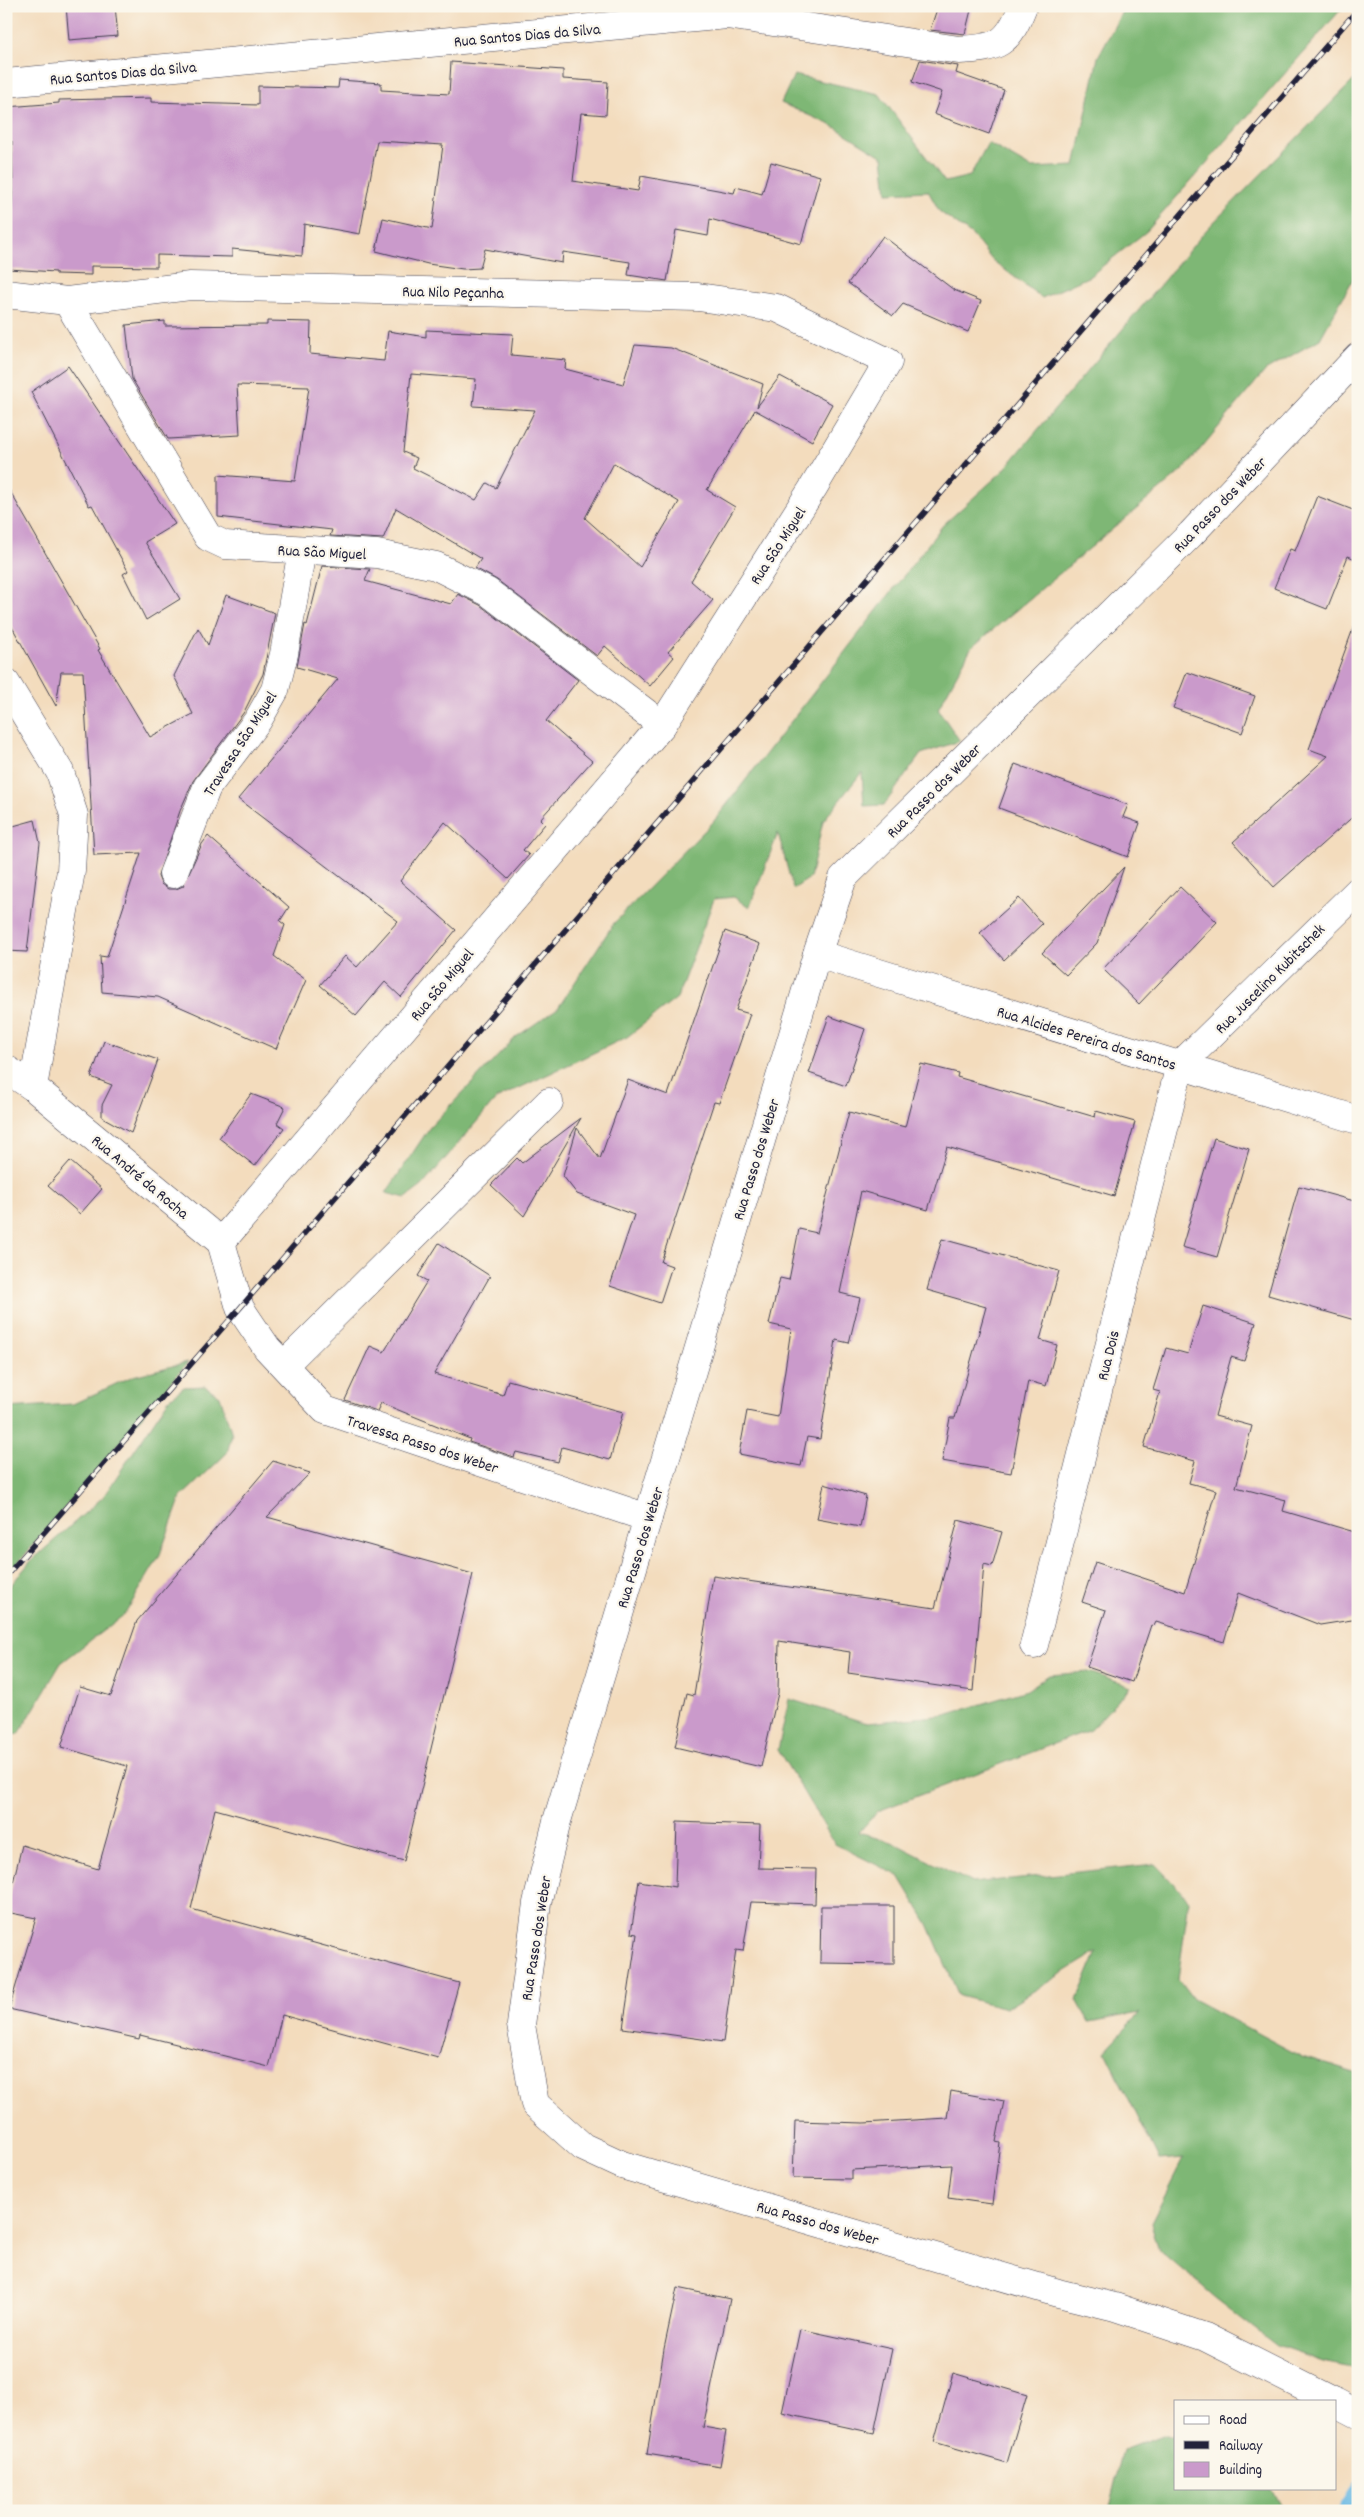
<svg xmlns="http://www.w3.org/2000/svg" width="1364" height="2517" font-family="Dekko,sans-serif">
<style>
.forest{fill:#7eb775;stroke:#506c58}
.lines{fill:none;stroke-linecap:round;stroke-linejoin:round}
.stream{stroke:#68b8e3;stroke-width:11}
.building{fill:#ca9acb;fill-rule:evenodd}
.minor-casing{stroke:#413e4e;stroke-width:29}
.minor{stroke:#fff;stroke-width:28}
.rail-casing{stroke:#22223b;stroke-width:5.5}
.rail{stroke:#fbf7ec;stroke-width:4;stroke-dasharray:11;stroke-linecap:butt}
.labels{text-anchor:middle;stroke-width:4.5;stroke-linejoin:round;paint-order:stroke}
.street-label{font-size:16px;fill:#22223b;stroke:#fbf7ec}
</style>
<rect width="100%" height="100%" fill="#fbf7ec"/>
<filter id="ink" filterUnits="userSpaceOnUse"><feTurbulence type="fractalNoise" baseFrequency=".02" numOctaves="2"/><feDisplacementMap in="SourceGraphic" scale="10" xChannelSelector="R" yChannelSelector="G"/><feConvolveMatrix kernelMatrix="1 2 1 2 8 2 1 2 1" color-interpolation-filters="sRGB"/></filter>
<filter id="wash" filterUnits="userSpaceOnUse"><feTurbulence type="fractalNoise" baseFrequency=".0096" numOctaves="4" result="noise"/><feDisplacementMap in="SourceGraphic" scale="20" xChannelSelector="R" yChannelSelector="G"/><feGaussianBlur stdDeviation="1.12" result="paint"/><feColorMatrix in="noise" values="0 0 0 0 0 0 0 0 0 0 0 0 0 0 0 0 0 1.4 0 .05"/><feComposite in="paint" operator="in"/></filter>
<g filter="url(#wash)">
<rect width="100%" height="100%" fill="#f3dcbd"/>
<g class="forest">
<path d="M 1125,6 L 1344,6 L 1147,231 L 1090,276 L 1042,298 L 992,260 L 972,235 L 940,212 L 928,191 L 887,193 L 883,157 L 833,126 L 781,103 L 794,75 L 879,94 L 945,182 L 970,176 L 988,143 L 1031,168 L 1075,166 L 1098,57 Z"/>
<path d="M 1358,76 L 1358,270 L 1320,339 L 1265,371 L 1183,470 L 971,648 L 938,709 L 960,741 L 921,754 L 884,805 L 864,806 L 862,772 L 823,821 L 810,878 L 793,889 L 778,833 L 749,908 L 734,897 L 714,899 L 677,998 L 627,1037 L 496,1099 L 422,1186 L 406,1198 L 386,1193 L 430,1127 L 516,1037 L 558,1008 L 614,923 L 714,821 L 943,525 L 1003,471 L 1208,228 Z"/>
<path d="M 188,1362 L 6,1577 L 6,1408 L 73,1404 L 133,1376 Z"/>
<path d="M 205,1386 L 220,1396 L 232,1434 L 227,1453 L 181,1497 L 159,1557 L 125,1614 L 61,1663 L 19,1734 L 6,1736 L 6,1591 L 30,1562 L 103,1497 L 169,1399 L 184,1387 Z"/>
<path d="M 1089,1672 L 1131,1687 L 1090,1730 L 878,1811 L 858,1833 L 892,1842 L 972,1883 L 1155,1864 L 1189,1900 L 1178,1979 L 1193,1999 L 1302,2057 L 1358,2074 L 1358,2369 L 1323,2362 L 1277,2346 L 1216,2299 L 1159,2250 L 1151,2223 L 1184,2158 L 1159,2160 L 1105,2051 L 1140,2013 L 1089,2022 L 1077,2000 L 1097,1952 L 1006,2008 L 959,1996 L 928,1924 L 899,1876 L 835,1844 L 778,1750 L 789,1699 L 867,1723 L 946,1715 L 1027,1690 L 1049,1675 Z"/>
<path d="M 1162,2435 L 1175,2439 L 1175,2488 L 1271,2488 L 1283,2511 L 1108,2511 L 1123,2450 Z"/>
</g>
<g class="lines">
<path class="stream" d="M 1343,2511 L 1358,2486"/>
</g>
<g id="blocks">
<g class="building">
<path d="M 66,6 L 115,6 L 118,36 L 69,40 Z"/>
<path d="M 938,6 L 972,6 L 965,34 L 930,30 Z"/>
<path d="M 920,60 L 958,66 L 956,73 L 1004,90 L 989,134 L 934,114 L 942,92 L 912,82 Z"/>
<path d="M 451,62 L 563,70 L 563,79 L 608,82 L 606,115 L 581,113 L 573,181 L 638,191 L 641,176 L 734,193 L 736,187 L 762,194 L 771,162 L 820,176 L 801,244 L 710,219 L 708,236 L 676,230 L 667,281 L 628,275 L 630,262 L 563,252 L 562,263 L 485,249 L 480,268 L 463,269 L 428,264 L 376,251 L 383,218 L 432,229 L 443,145 L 377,141 L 360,234 L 304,224 L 302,256 L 232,249 L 232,257 L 157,255 L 157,267 L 91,266 L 91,275 L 56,274 L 56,272 L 8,269 L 13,186 L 12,141 L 10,142 L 7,107 L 59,103 L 59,100 L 151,98 L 151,102 L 258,105 L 258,86 L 338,88 L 339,80 L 381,83 L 381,90 L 449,94 Z"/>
<path d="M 883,236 L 954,290 L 981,301 L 968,332 L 903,304 L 893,316 L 848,283 Z"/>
<path d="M 165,321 L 165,326 L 267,325 L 267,321 L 311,322 L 310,354 L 384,361 L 388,331 L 426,337 L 426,330 L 513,334 L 511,355 L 566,360 L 565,369 L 623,384 L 635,345 L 671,348 L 763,384 L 757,407 L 780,376 L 832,404 L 812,441 L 755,410 L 707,490 L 735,507 L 691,581 L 713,600 L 668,652 L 674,657 L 650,686 L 605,646 L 597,656 L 497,580 L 475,568 L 481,559 L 396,508 L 383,539 L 330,536 L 332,530 L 218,517 L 218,475 L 295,481 L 309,387 L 237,385 L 240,435 L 168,439 L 132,379 L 126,325 ZM 411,374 L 476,379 L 473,406 L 535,410 L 496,488 L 487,483 L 476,500 L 413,468 L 417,458 L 403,452 ZM 614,463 L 679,502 L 640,567 L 585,518 Z"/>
<path d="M 68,366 L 175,524 L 145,542 L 180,599 L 146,620 L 123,574 L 128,571 L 92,505 L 89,506 L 31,392 Z"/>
<path d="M 6,484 L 100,649 L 98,650 L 150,737 L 193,714 L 174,676 L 198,628 L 208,645 L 226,595 L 275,613 L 263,674 L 244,712 L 193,781 L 180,811 L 158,876 L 161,884 L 168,889 L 176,889 L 183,886 L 202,844 L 208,836 L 289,907 L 280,921 L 285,925 L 274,956 L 306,980 L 276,1049 L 158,997 L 102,992 L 100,956 L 107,957 L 141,853 L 94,855 L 83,672 L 61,672 L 56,706 L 6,616 Z"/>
<path d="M 1317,496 L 1358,512 L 1358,560 L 1348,556 L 1327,609 L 1274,588 L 1290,549 L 1295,551 Z"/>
<path d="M 322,566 L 370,569 L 365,581 L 451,604 L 458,594 L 480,605 L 578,680 L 546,721 L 592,761 L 540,819 L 545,824 L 523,850 L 529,855 L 508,879 L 445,822 L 400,881 L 456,930 L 401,997 L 385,982 L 356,1016 L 320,985 L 345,956 L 357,967 L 398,921 L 238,799 L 338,679 L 297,667 L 305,624 L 307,625 Z"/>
<path d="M 1354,626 L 1358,626 L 1358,812 L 1274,887 L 1233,842 L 1328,756 L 1309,749 Z"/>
<path d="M 1187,672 L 1255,696 L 1242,733 L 1173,708 Z"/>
<path d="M 1015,764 L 1128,805 L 1123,817 L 1140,823 L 1128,857 L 999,808 Z"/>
<path d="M 35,820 L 40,843 L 27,952 L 6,951 L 6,828 Z"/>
<path d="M 1124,867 L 1097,943 L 1066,975 L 1042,953 Z"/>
<path d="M 1180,887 L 1217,922 L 1139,1004 L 1103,969 Z"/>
<path d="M 1019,898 L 1042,924 L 1004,960 L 980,933 Z"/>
<path d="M 725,931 L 760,944 L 736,1010 L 750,1014 L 719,1103 L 714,1102 L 661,1262 L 672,1266 L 660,1303 L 610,1286 L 634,1215 L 577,1194 L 563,1176 L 577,1128 L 600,1159 L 628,1080 L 668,1095 Z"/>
<path d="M 829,1016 L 865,1029 L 846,1086 L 809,1073 Z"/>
<path d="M 104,1041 L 158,1060 L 131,1133 L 102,1117 L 102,1105 L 112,1085 L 91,1077 Z"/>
<path d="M 921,1064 L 958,1073 L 957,1077 L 1095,1117 L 1096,1111 L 1135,1122 L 1114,1196 L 947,1147 L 928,1210 L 861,1191 L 840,1293 L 860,1298 L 849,1343 L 836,1340 L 820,1439 L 807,1437 L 801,1466 L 739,1454 L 747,1411 L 778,1417 L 791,1329 L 769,1324 L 780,1278 L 789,1280 L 799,1229 L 817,1233 L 849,1112 L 905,1127 Z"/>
<path d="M 251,1094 L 285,1107 L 277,1123 L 284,1128 L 255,1166 L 219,1138 Z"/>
<path d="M 581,1118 L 524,1216 L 491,1185 L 517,1158 L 522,1163 Z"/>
<path d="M 1214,1138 L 1249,1149 L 1217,1257 L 1182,1247 Z"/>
<path d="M 70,1161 L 102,1189 L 80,1214 L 48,1186 Z"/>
<path d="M 1299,1186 L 1358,1202 L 1358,1321 L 1268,1295 Z"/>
<path d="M 942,1239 L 1059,1271 L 1040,1340 L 1057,1345 L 1046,1386 L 1028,1381 L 1011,1473 L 942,1461 L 950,1418 L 955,1418 L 986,1307 L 927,1290 Z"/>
<path d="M 439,1243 L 490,1276 L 434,1374 L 503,1395 L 508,1380 L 623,1412 L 610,1460 L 562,1447 L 558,1462 L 516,1452 L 514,1457 L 469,1442 L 470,1439 L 381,1403 L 377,1411 L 345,1400 L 370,1346 L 384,1352 L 427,1281 L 418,1276 Z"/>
<path d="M 1203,1306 L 1256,1323 L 1244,1361 L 1231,1357 L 1215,1416 L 1252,1426 L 1236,1487 L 1286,1500 L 1283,1511 L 1358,1533 L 1358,1619 L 1320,1625 L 1238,1593 L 1224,1642 L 1156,1622 L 1154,1626 L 1151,1625 L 1132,1682 L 1087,1667 L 1106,1610 L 1082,1602 L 1095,1562 L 1185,1592 L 1216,1490 L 1189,1483 L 1195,1461 L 1144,1447 L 1160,1392 L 1153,1390 L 1166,1348 L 1188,1354 Z"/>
<path d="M 273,1461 L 310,1473 L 267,1517 L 473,1574 L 404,1861 L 215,1809 L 191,1909 L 459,1983 L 438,2058 L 282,2015 L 269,2067 L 140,2035 L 139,2039 L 9,2009 L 36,1918 L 6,1912 L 22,1845 L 98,1869 L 127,1766 L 61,1747 L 80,1687 L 111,1696 L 137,1621 Z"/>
<path d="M 824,1484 L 866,1496 L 860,1527 L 817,1519 Z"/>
<path d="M 958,1520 L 1002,1532 L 992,1566 L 984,1564 L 973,1691 L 848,1673 L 850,1652 L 779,1641 L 778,1693 L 761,1767 L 675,1747 L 687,1693 L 694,1695 L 713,1576 L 935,1608 Z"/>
<path d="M 677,1822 L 760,1825 L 758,1868 L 816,1869 L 815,1904 L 751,1902 L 743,1951 L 736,1950 L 723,2042 L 623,2028 L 637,1934 L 631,1933 L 639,1881 L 675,1887 Z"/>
<path d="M 821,1906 L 894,1906 L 894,1964 L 820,1963 Z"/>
<path d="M 951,2091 L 1004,2101 L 996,2142 L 1000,2143 L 992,2204 L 948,2198 L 952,2165 L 851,2170 L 851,2179 L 793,2178 L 795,2121 L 864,2123 L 947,2118 Z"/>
<path d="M 677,2288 L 730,2299 L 703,2427 L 726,2431 L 720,2466 L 647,2454 L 664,2349 Z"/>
<path d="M 800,2329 L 892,2349 L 874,2433 L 782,2413 Z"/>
<path d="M 953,2373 L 1027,2395 L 1007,2463 L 934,2442 Z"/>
</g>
</g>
</g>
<g filter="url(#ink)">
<use href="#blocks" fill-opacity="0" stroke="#413e4e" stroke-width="1"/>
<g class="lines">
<g class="minor-casing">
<g id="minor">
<path d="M 6,83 L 727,15 L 959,50 C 999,48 1008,44 1023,6"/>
<path d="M 6,294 L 67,301 L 190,286 L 698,297 L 777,308 L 888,362 L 813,488 L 662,725 L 221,1242"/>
<path d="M 67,301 L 208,537 L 225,545 L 377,554 L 436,566 L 488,592 L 662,725"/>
<path d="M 6,683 L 60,772 L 74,815 L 71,871 L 33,1087"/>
<path d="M 173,874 L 207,787 L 258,720 L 275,690 L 284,654 L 302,550"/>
<path d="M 817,954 L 1358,1120"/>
<path d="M 6,1069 L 33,1087 L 221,1242 L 240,1308 L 267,1348 L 325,1410 L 648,1518"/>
<path d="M 284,1365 L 549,1102"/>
<path d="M 1034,1645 L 1180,1065 L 1358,891"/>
<path d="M 1332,2401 L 1205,2337 L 1115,2307 L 1058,2293 L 622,2165 L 583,2147 L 535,2104 L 521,2025 L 537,1903 L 557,1821 L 817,954 L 843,878 L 1191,534 L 1358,357"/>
<path d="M 1335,2402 L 1358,2414"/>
</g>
</g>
<use href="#minor" class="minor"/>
<g class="rail-casing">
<path id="rail" d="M 6,1576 L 240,1308 L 1358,9"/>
</g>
<use href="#rail" class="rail"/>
</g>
</g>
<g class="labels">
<g class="street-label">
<text transform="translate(527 34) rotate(-5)" y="6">Rua Santos Dias da Silva</text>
<text transform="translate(123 72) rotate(-5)" y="6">Rua Santos Dias da Silva</text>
<text transform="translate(453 291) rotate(1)" y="6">Rua Nilo Peçanha</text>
<text transform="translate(1219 504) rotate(-46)" y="6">Rua Passo dos Weber</text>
<text transform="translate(777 545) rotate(-57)" y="6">Rua São Miguel</text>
<text transform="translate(322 551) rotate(3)" y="6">Rua São Miguel</text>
<text transform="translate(239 743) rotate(-57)" y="6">Travessa São Miguel</text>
<text transform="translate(933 790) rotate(-45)" y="6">Rua Passo dos Weber</text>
<text transform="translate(1269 978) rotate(-45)" y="6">Rua Juscelino Kubitschek</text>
<text transform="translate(441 984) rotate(-50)" y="6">Rua São Miguel</text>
<text transform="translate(1087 1037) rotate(17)" y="6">Rua Alcides Pereira dos Santos</text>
<text transform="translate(755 1159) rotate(-73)" y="6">Rua Passo dos Weber</text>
<text transform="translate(141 1176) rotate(40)" y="6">Rua André da Rocha</text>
<text transform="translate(1107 1355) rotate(-76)" y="6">Rua Dois</text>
<text transform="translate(423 1443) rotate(18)" y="6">Travessa Passo dos Weber</text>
<text transform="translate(639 1547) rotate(-73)" y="6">Rua Passo dos Weber</text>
<text transform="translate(535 1938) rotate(-81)" y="6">Rua Passo dos Weber</text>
<text transform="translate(818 2222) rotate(16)" y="6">Rua Passo dos Weber</text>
</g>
</g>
<rect width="1364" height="2517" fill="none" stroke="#fbf7ec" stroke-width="25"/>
<rect x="1174" y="2400" width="162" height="90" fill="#fbf7ec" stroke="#a4a2a5"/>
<rect x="1184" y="2416" width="25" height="8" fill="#ffffff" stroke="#a4a2a5"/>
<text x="1219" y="2424" font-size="15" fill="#22223b">Road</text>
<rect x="1184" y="2441" width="25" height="8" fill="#22223b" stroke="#a4a2a5"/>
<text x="1219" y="2450" font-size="15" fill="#22223b">Railway</text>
<rect x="1184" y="2462" width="25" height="15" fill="#ca9acb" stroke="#a4a2a5"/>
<text x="1219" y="2474" font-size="15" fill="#22223b">Building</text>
</svg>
